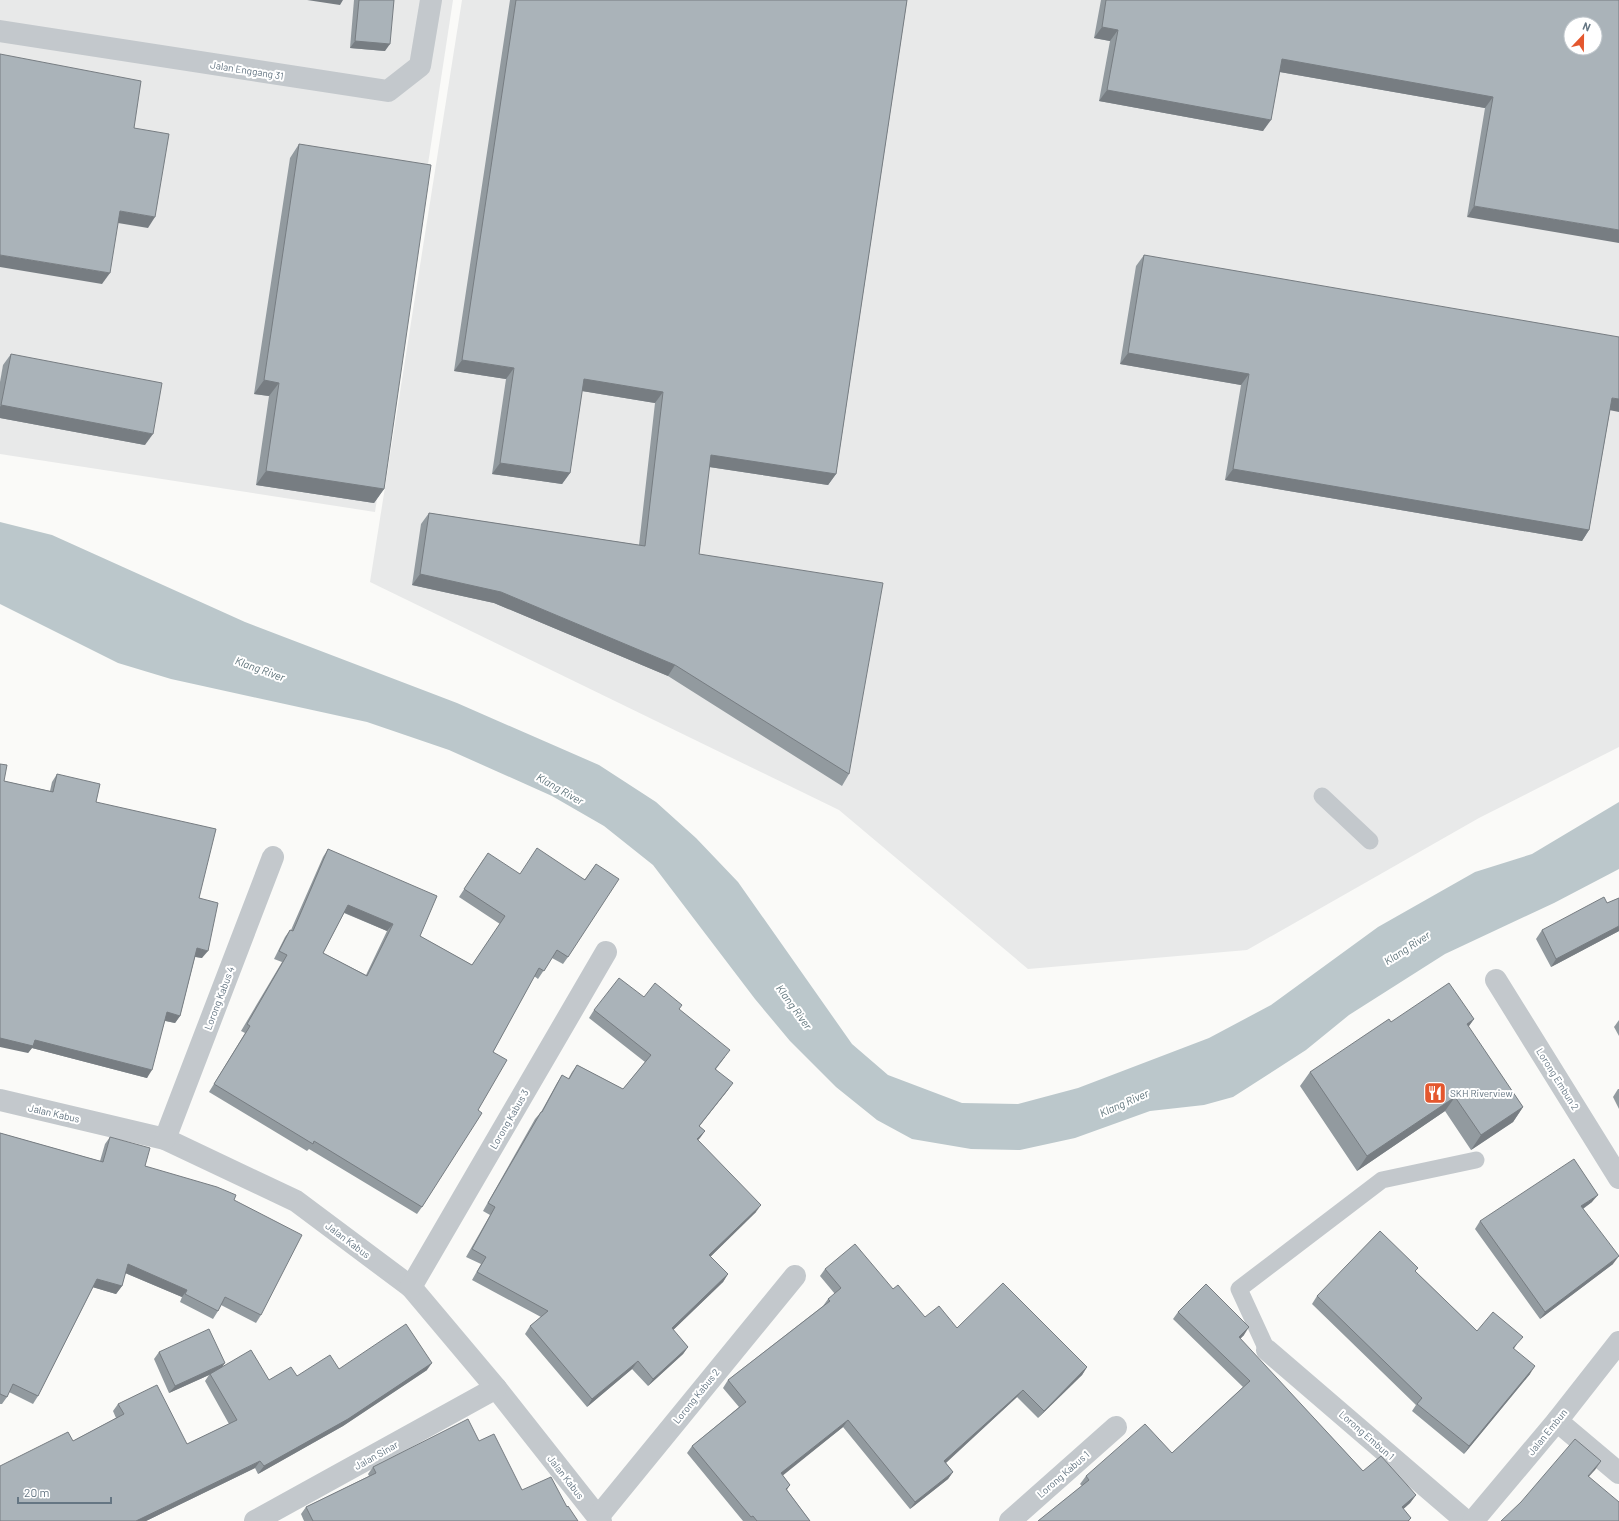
<svg xmlns="http://www.w3.org/2000/svg" width="1619" height="1521" font-family="Barlow,sans-serif">
<style>
.built{fill:#e8e9e9;fill-rule:evenodd}
.water{fill:#bbc7cb}
.lines{fill:none;stroke-linecap:round;stroke-linejoin:round}
.lane{stroke:#c3c8cc;stroke-width:17}
.street{stroke:#c3c8cc;stroke-width:22}
.wall{fill:#929a9f;fill-rule:evenodd}
.shaded-wall{fill:#777d82}
.building{fill:#aab3b9;stroke:#777d82;fill-rule:evenodd}
.labels{text-anchor:middle;stroke-width:4;stroke-linejoin:round;paint-order:stroke}
.street-label{font-size:10px;fill:#657683;stroke:#fff}
.poi-label{font-size:10px;fill:#657683;stroke:#fff;text-anchor:start}
.water-label{font-size:11px;font-style:italic;fill:#60757c;stroke:#fff}
</style>
<rect width="100%" height="100%" fill="#fafaf8"/>
<g class="built">
<path d="M 0,0 L 453,0 L 375,512 L 0,454 Z"/>
<path d="M 462,0 L 1619,0 L 1619,747 L 1479,818 L 1247,950 L 1028,969 L 839,810 L 370,582 ZM 1571,24 L 1595,24 L 1595,48 L 1571,48 Z"/>
</g>
<path class="water" d="M 0,522 L 52,535 L 245,622 L 457,703 L 599,765 L 656,802 L 696,838 L 738,882 L 852,1044 L 888,1075 L 962,1103 L 1018,1104 L 1078,1088 L 1209,1038 L 1271,1005 L 1378,927 L 1475,872 L 1532,854 L 1619,802 L 1619,869 L 1554,903 L 1445,954 L 1349,1015 L 1306,1050 L 1233,1097 L 1204,1105 L 1150,1111 L 1075,1138 L 1020,1150 L 971,1149 L 912,1139 L 877,1120 L 836,1087 L 790,1041 L 755,999 L 653,865 L 604,826 L 552,796 L 449,750 L 367,722 L 171,679 L 118,663 L 0,604 Z"/>
<g class="lines">
<g class="lane">
<path d="M 1322,796 L 1370,841"/>
<path d="M 1267,1350 L 1239,1289 L 1382,1180 L 1476,1160"/>
</g>
<g class="street">
<path d="M 0,31 L 388,91 L 420,66 L 431,0"/>
<path d="M 1496,980 L 1619,1178"/>
<path d="M 0,1100 L 165,1139 L 296,1201 L 411,1287 L 496,1388 L 601,1521"/>
<path d="M 165,1139 L 273,857"/>
<path d="M 411,1287 L 606,952"/>
<path d="M 1267,1350 L 1466,1521"/>
<path d="M 1557,1421 L 1619,1473"/>
<path d="M 598,1517 L 795,1276"/>
<path d="M 255,1521 L 496,1388"/>
<path d="M 1010,1521 L 1116,1427"/>
<path d="M 1473,1521 L 1557,1421 L 1619,1342"/>
</g>
</g>
<g class="wall">
<path d="M 354,0 L 394,0 L 385,51 L 350,48 Z"/>
<path d="M 510,0 L 907,0 L 836,474 L 828,485 L 709,467 L 699,554 L 849,774 L 842,786 L 668,676 L 494,603 L 412,585 L 421,524 L 429,513 L 639,545 L 655,403 L 582,391 L 570,473 L 562,484 L 492,474 L 506,379 L 454,371 Z"/>
<path d="M 1101,0 L 1619,0 L 1467,217 L 1485,108 L 1280,72 L 1263,131 L 1099,101 L 1110,41 L 1094,38 Z"/>
<path d="M 299,144 L 384,489 L 374,503 L 256,485 L 269,396 L 254,394 L 290,158 Z"/>
<path d="M 1144,255 L 1610,410 L 1589,530 L 1582,541 L 1225,480 L 1241,385 L 1120,364 L 1136,266 Z"/>
<path d="M 11,354 L 145,445 L 0,418 L 0,382 L 3,365 Z"/>
<path d="M 57,774 L 96,802 L 199,898 L 202,958 L 195,957 L 180,1016 L 175,1023 L 165,1021 L 147,1078 L 32,1048 L 28,1053 L 4,781 L 50,791 L 52,782 Z"/>
<path d="M 328,849 L 420,936 L 472,965 L 500,924 L 459,897 L 483,860 L 520,874 L 585,879 L 596,864 L 568,957 L 563,964 L 552,958 L 538,979 L 534,976 L 493,1052 L 422,1207 L 417,1214 L 309,1149 L 307,1151 L 209,1092 L 245,1033 L 241,1031 L 282,962 L 274,959 L 285,937 L 290,930 L 291,930 L 323,857 ZM 344,913 L 387,931 L 366,975 L 323,953 Z"/>
<path d="M 1619,898 L 1619,931 L 1551,967 L 1536,939 L 1542,930 Z"/>
<path d="M 644,997 L 679,1010 L 725,1057 L 716,1069 L 728,1090 L 699,1126 L 705,1131 L 698,1140 L 756,1212 L 710,1257 L 728,1274 L 723,1282 L 673,1330 L 688,1347 L 683,1354 L 648,1386 L 632,1369 L 587,1407 L 525,1334 L 530,1326 L 541,1317 L 472,1280 L 481,1264 L 466,1257 L 490,1215 L 483,1211 L 535,1119 L 541,1112 L 557,1083 L 562,1075 L 568,1079 L 572,1072 L 577,1065 L 623,1089 L 645,1062 L 589,1018 L 594,1010 Z"/>
<path d="M 1474,1019 L 1468,1027 L 1523,1107 L 1513,1122 L 1471,1150 L 1445,1111 L 1357,1171 L 1300,1086 L 1310,1072 L 1391,1022 Z"/>
<path d="M 1619,1020 L 1619,1036 L 1614,1027 Z"/>
<path d="M 1618,1089 L 1619,1089 L 1619,1109 L 1613,1097 Z"/>
<path d="M 0,1133 L 100,1161 L 105,1144 L 110,1137 L 145,1166 L 234,1200 L 261,1315 L 256,1323 L 221,1305 L 218,1311 L 213,1319 L 180,1302 L 182,1297 L 125,1273 L 122,1286 L 116,1294 L 93,1287 L 38,1396 L 33,1404 L 9,1392 L 7,1397 L 2,1404 L 0,1404 Z"/>
<path d="M 1592,1202 L 1583,1209 L 1613,1264 L 1540,1319 L 1475,1229 L 1480,1221 Z"/>
<path d="M 825,1269 L 893,1289 L 925,1317 L 957,1328 L 1087,1367 L 1082,1375 L 1038,1418 L 1017,1397 L 946,1463 L 953,1472 L 948,1479 L 910,1509 L 843,1427 L 782,1475 L 790,1485 L 787,1490 L 810,1521 L 743,1521 L 687,1453 L 692,1446 L 739,1407 L 723,1388 L 728,1380 L 823,1306 L 828,1299 L 835,1294 L 820,1276 Z"/>
<path d="M 1416,1272 L 1477,1331 L 1517,1344 L 1514,1349 L 1530,1374 L 1464,1454 L 1412,1411 L 1416,1405 L 1312,1304 L 1317,1296 Z"/>
<path d="M 1178,1312 L 1244,1335 L 1240,1339 L 1363,1471 L 1416,1495 L 1410,1503 L 1403,1509 L 1411,1518 L 1409,1521 L 1038,1521 L 1082,1486 L 1080,1484 L 1086,1476 L 1172,1453 L 1243,1387 L 1173,1319 Z"/>
<path d="M 159,1352 L 222,1367 L 269,1380 L 297,1376 L 339,1369 L 427,1370 L 343,1426 L 258,1474 L 255,1468 L 146,1521 L 0,1521 L 73,1441 L 116,1418 L 113,1411 L 118,1404 L 187,1444 L 229,1424 L 205,1381 L 209,1375 L 169,1393 L 154,1359 Z"/>
<path d="M 479,1441 L 522,1490 L 567,1507 L 578,1521 L 304,1521 L 301,1514 L 306,1507 L 369,1476 L 368,1474 L 373,1467 Z"/>
</g>
<g class="shaded-wall">
<path d="M 307,0 L 343,0 L 340,5 Z"/>
<path d="M 1102,27 L 1118,30 L 1110,41 L 1094,38 Z"/>
<path d="M 355,41 L 390,44 L 385,51 L 350,48 Z"/>
<path d="M 1282,59 L 1493,97 L 1485,108 L 1274,71 Z"/>
<path d="M 1107,90 L 1271,120 L 1263,131 L 1099,101 Z"/>
<path d="M 1474,206 L 1619,230 L 1619,243 L 1467,217 Z"/>
<path d="M 120,211 L 155,217 L 148,228 L 112,222 Z"/>
<path d="M 0,255 L 110,273 L 102,284 L 0,267 Z"/>
<path d="M 1128,353 L 1249,374 L 1241,385 L 1120,364 Z"/>
<path d="M 462,360 L 514,368 L 506,379 L 454,371 Z"/>
<path d="M 584,379 L 663,392 L 655,403 L 576,390 Z"/>
<path d="M 264,380 L 279,383 L 269,396 L 254,394 Z"/>
<path d="M 1612,398 L 1619,399 L 1619,412 L 1604,409 Z"/>
<path d="M 1,405 L 153,434 L 145,445 L 0,418 L 0,407 Z"/>
<path d="M 711,455 L 836,474 L 828,485 L 703,466 Z"/>
<path d="M 500,463 L 570,473 L 562,484 L 492,474 Z"/>
<path d="M 1233,469 L 1589,530 L 1582,541 L 1225,480 Z"/>
<path d="M 266,471 L 384,489 L 374,503 L 256,485 Z"/>
<path d="M 420,574 L 501,592 L 675,665 L 668,676 L 494,603 L 412,585 Z"/>
<path d="M 348,905 L 393,924 L 387,931 L 343,912 Z"/>
<path d="M 1619,926 L 1619,931 L 1551,967 L 1556,959 Z"/>
<path d="M 197,948 L 208,951 L 202,958 L 191,956 Z"/>
<path d="M 167,1012 L 180,1016 L 175,1023 L 162,1020 Z"/>
<path d="M 1474,1019 L 1464,1033 L 1467,1024 Z"/>
<path d="M 0,1038 L 35,1040 L 152,1070 L 147,1078 L 32,1048 L 28,1053 L 0,1047 Z"/>
<path d="M 733,1083 L 728,1090 L 694,1133 L 699,1126 Z"/>
<path d="M 1455,1097 L 1445,1111 L 1357,1171 L 1367,1156 Z"/>
<path d="M 1523,1107 L 1513,1122 L 1471,1150 L 1481,1135 Z"/>
<path d="M 705,1131 L 700,1138 L 692,1146 L 697,1139 Z"/>
<path d="M 1598,1195 L 1592,1202 L 1575,1214 L 1581,1206 Z"/>
<path d="M 761,1205 L 756,1212 L 704,1263 L 709,1255 Z"/>
<path d="M 1619,1256 L 1613,1264 L 1540,1319 L 1545,1312 Z"/>
<path d="M 128,1264 L 187,1290 L 182,1297 L 123,1272 Z"/>
<path d="M 728,1274 L 723,1282 L 667,1336 L 672,1328 Z"/>
<path d="M 97,1279 L 122,1286 L 116,1294 L 92,1287 Z"/>
<path d="M 1249,1327 L 1244,1335 L 1234,1345 L 1239,1337 Z"/>
<path d="M 688,1347 L 683,1354 L 648,1386 L 653,1379 Z"/>
<path d="M 638,1361 L 632,1369 L 587,1407 L 592,1399 Z"/>
<path d="M 225,1363 L 220,1370 L 210,1374 L 209,1375 L 169,1393 L 175,1386 Z"/>
<path d="M 432,1363 L 427,1370 L 343,1426 L 258,1474 L 264,1466 Z"/>
<path d="M 1535,1366 L 1530,1374 L 1464,1454 L 1469,1446 Z"/>
<path d="M 1087,1367 L 1082,1375 L 1038,1418 L 1044,1411 Z"/>
<path d="M 1023,1390 L 1017,1397 L 939,1469 L 944,1461 Z"/>
<path d="M 848,1420 L 843,1427 L 776,1481 L 781,1473 Z"/>
<path d="M 260,1461 L 255,1468 L 146,1521 L 136,1521 Z"/>
<path d="M 1601,1461 L 1595,1470 L 1582,1484 L 1588,1476 Z"/>
<path d="M 953,1472 L 948,1479 L 910,1509 L 915,1502 Z"/>
<path d="M 1416,1495 L 1410,1503 L 1397,1515 L 1402,1507 Z"/>
</g>
<g class="building">
<path d="M 359,0 L 394,0 L 390,44 L 355,41 Z"/>
<path d="M 516,0 L 907,0 L 836,474 L 711,455 L 699,554 L 883,583 L 849,774 L 675,665 L 501,592 L 420,574 L 429,513 L 645,546 L 663,392 L 584,379 L 570,473 L 500,463 L 514,368 L 462,360 Z"/>
<path d="M 1106,0 L 1619,0 L 1619,230 L 1474,206 L 1493,97 L 1282,59 L 1271,120 L 1107,90 L 1118,30 L 1102,27 ZM 1571,24 L 1595,24 L 1595,48 L 1571,48 Z"/>
<path d="M 0,54 L 141,81 L 134,128 L 169,134 L 155,217 L 120,211 L 110,273 L 0,255 Z"/>
<path d="M 299,144 L 431,165 L 384,489 L 266,471 L 279,383 L 264,380 Z"/>
<path d="M 1144,255 L 1619,337 L 1619,399 L 1612,398 L 1589,530 L 1233,469 L 1249,374 L 1128,353 Z"/>
<path d="M 11,354 L 162,383 L 153,434 L 1,405 Z"/>
<path d="M 0,764 L 7,765 L 4,781 L 53,792 L 57,774 L 100,784 L 96,802 L 216,829 L 199,898 L 218,903 L 208,951 L 197,948 L 180,1016 L 167,1012 L 152,1070 L 35,1040 L 33,1046 L 0,1038 Z"/>
<path d="M 537,848 L 585,880 L 596,864 L 619,879 L 568,957 L 557,950 L 544,971 L 539,968 L 493,1052 L 507,1060 L 478,1110 L 482,1113 L 422,1207 L 314,1141 L 313,1144 L 214,1084 L 250,1026 L 247,1024 L 287,955 L 279,951 L 290,930 L 293,931 L 328,849 L 437,896 L 420,936 L 472,965 L 505,916 L 464,889 L 488,853 L 520,874 ZM 348,905 L 393,924 L 367,976 L 323,953 Z"/>
<path d="M 1604,897 L 1607,903 L 1619,898 L 1619,926 L 1556,959 L 1542,930 Z"/>
<path d="M 619,978 L 644,997 L 655,983 L 682,1005 L 679,1009 L 730,1050 L 715,1069 L 733,1083 L 699,1126 L 705,1131 L 697,1139 L 761,1205 L 709,1255 L 728,1274 L 672,1328 L 688,1347 L 653,1379 L 638,1361 L 592,1399 L 530,1326 L 548,1311 L 477,1272 L 486,1257 L 472,1249 L 495,1207 L 488,1203 L 541,1112 L 542,1112 L 562,1075 L 569,1079 L 577,1065 L 623,1089 L 651,1055 L 594,1010 Z"/>
<path d="M 1449,983 L 1474,1019 L 1467,1024 L 1523,1107 L 1481,1135 L 1455,1097 L 1367,1156 L 1310,1072 L 1389,1019 L 1391,1022 Z"/>
<path d="M 0,1133 L 103,1162 L 110,1137 L 150,1148 L 145,1166 L 217,1187 L 236,1195 L 234,1200 L 302,1235 L 261,1315 L 225,1297 L 218,1311 L 185,1294 L 187,1290 L 128,1264 L 122,1286 L 97,1279 L 38,1396 L 13,1384 L 7,1397 L 0,1394 Z"/>
<path d="M 1574,1159 L 1598,1195 L 1581,1206 L 1619,1256 L 1545,1312 L 1480,1221 Z"/>
<path d="M 1380,1231 L 1418,1268 L 1415,1271 L 1477,1331 L 1493,1312 L 1523,1337 L 1513,1348 L 1535,1366 L 1469,1446 L 1417,1404 L 1422,1398 L 1317,1296 Z"/>
<path d="M 855,1244 L 893,1289 L 898,1285 L 925,1317 L 939,1306 L 957,1328 L 1003,1283 L 1087,1367 L 1044,1411 L 1023,1390 L 944,1461 L 953,1472 L 915,1502 L 848,1420 L 781,1473 L 790,1485 L 786,1489 L 810,1521 L 757,1521 L 753,1516 L 751,1517 L 692,1446 L 746,1402 L 728,1380 L 830,1301 L 828,1299 L 841,1288 L 825,1269 Z"/>
<path d="M 1206,1284 L 1249,1327 L 1239,1337 L 1363,1471 L 1381,1456 L 1416,1495 L 1402,1507 L 1411,1518 L 1408,1521 L 1038,1521 L 1089,1480 L 1086,1476 L 1145,1424 L 1172,1453 L 1250,1381 L 1178,1312 Z"/>
<path d="M 406,1324 L 432,1363 L 348,1419 L 264,1466 L 260,1461 L 136,1521 L 0,1521 L 0,1466 L 68,1432 L 73,1441 L 124,1414 L 118,1404 L 157,1385 L 187,1444 L 237,1420 L 210,1374 L 251,1350 L 269,1380 L 291,1367 L 297,1376 L 330,1355 L 339,1369 Z"/>
<path d="M 209,1329 L 225,1363 L 175,1386 L 159,1352 Z"/>
<path d="M 468,1419 L 479,1441 L 494,1434 L 522,1490 L 551,1477 L 567,1507 L 568,1506 L 578,1521 L 313,1521 L 306,1507 L 376,1473 L 373,1467 Z"/>
<path d="M 1575,1439 L 1601,1461 L 1588,1476 L 1619,1502 L 1619,1521 L 1501,1521 L 1521,1502 Z"/>
</g>
<defs>
<g id="restaurant-square" transform="scale(1.15)"><rect x="-9" y="-9" width="18" height="18" rx="4" fill="#e4572e" stroke="#fff"/><path d="M-5-6h1v4h1v-4h1v4h1v-4h1v5L-1.5 .5V6h-2V.5L-5-1ZM5-6V6H3V1.5H1.5Q1.5-4 5-6Z" fill="#fff"/></g>
</defs>
<g fill-rule="evenodd">
<use href="#restaurant-square" x="1435" y="1093"/>
</g>
<g class="labels">
<g class="street-label">
<text transform="translate(247 70) rotate(9)" y="4">Jalan Enggang 31</text>
<text transform="translate(219 998) rotate(-69)" y="4">Lorong Kabus 4</text>
<text transform="translate(1558 1079) rotate(58)" y="4">Lorong Embun 2</text>
<text transform="translate(54 1113) rotate(13)" y="4">Jalan Kabus</text>
<text transform="translate(509 1119) rotate(-60)" y="4">Lorong Kabus 3</text>
<text transform="translate(348 1240) rotate(37)" y="4">Jalan Kabus</text>
<text transform="translate(696 1396) rotate(-51)" y="4">Lorong Kabus 2</text>
<text transform="translate(1547 1432) rotate(-51)" y="4">Jalan Embun</text>
<text transform="translate(1367 1435) rotate(41)" y="4">Lorong Embun 1</text>
<text transform="translate(376 1455) rotate(-29)" y="4">Jalan Sinar</text>
<text transform="translate(1063 1474) rotate(-41)" y="4">Lorong Kabus 1</text>
<text transform="translate(566 1477) rotate(52)" y="4">Jalan Kabus</text>
</g>
<g class="poi-label">
<text x="1450" y="1097">SKH Riverview</text>
</g>
<g class="water-label">
<text transform="translate(260 669) rotate(20)" y="4">Klang River</text>
<text transform="translate(560 789) rotate(30)" y="4">Klang River</text>
<text transform="translate(1407 948) rotate(-33)" y="4">Klang River</text>
<text transform="translate(794 1007) rotate(54)" y="4">Klang River</text>
<text transform="translate(1124 1103) rotate(-24)" y="4">Klang River</text>
</g>
</g>
<g transform="translate(1583 36) rotate(22)"><circle r="19" fill="#ffffff" stroke="#c1c8cd"/>
<path d="M0-3L7 15L0 10L-7 15Z" fill="#e4572e"/>
<text y="-6" font-size="11" font-weight="bold" text-anchor="middle" fill="#657683">N</text>
</g>
<path d="M18 1497v6h93v-6" fill="none" stroke="#657683" stroke-width="2"/>
<text x="24" y="1497" font-size="12" fill="#657683" stroke="#ffffff" stroke-width="3" paint-order="stroke">20 m</text>
</svg>
